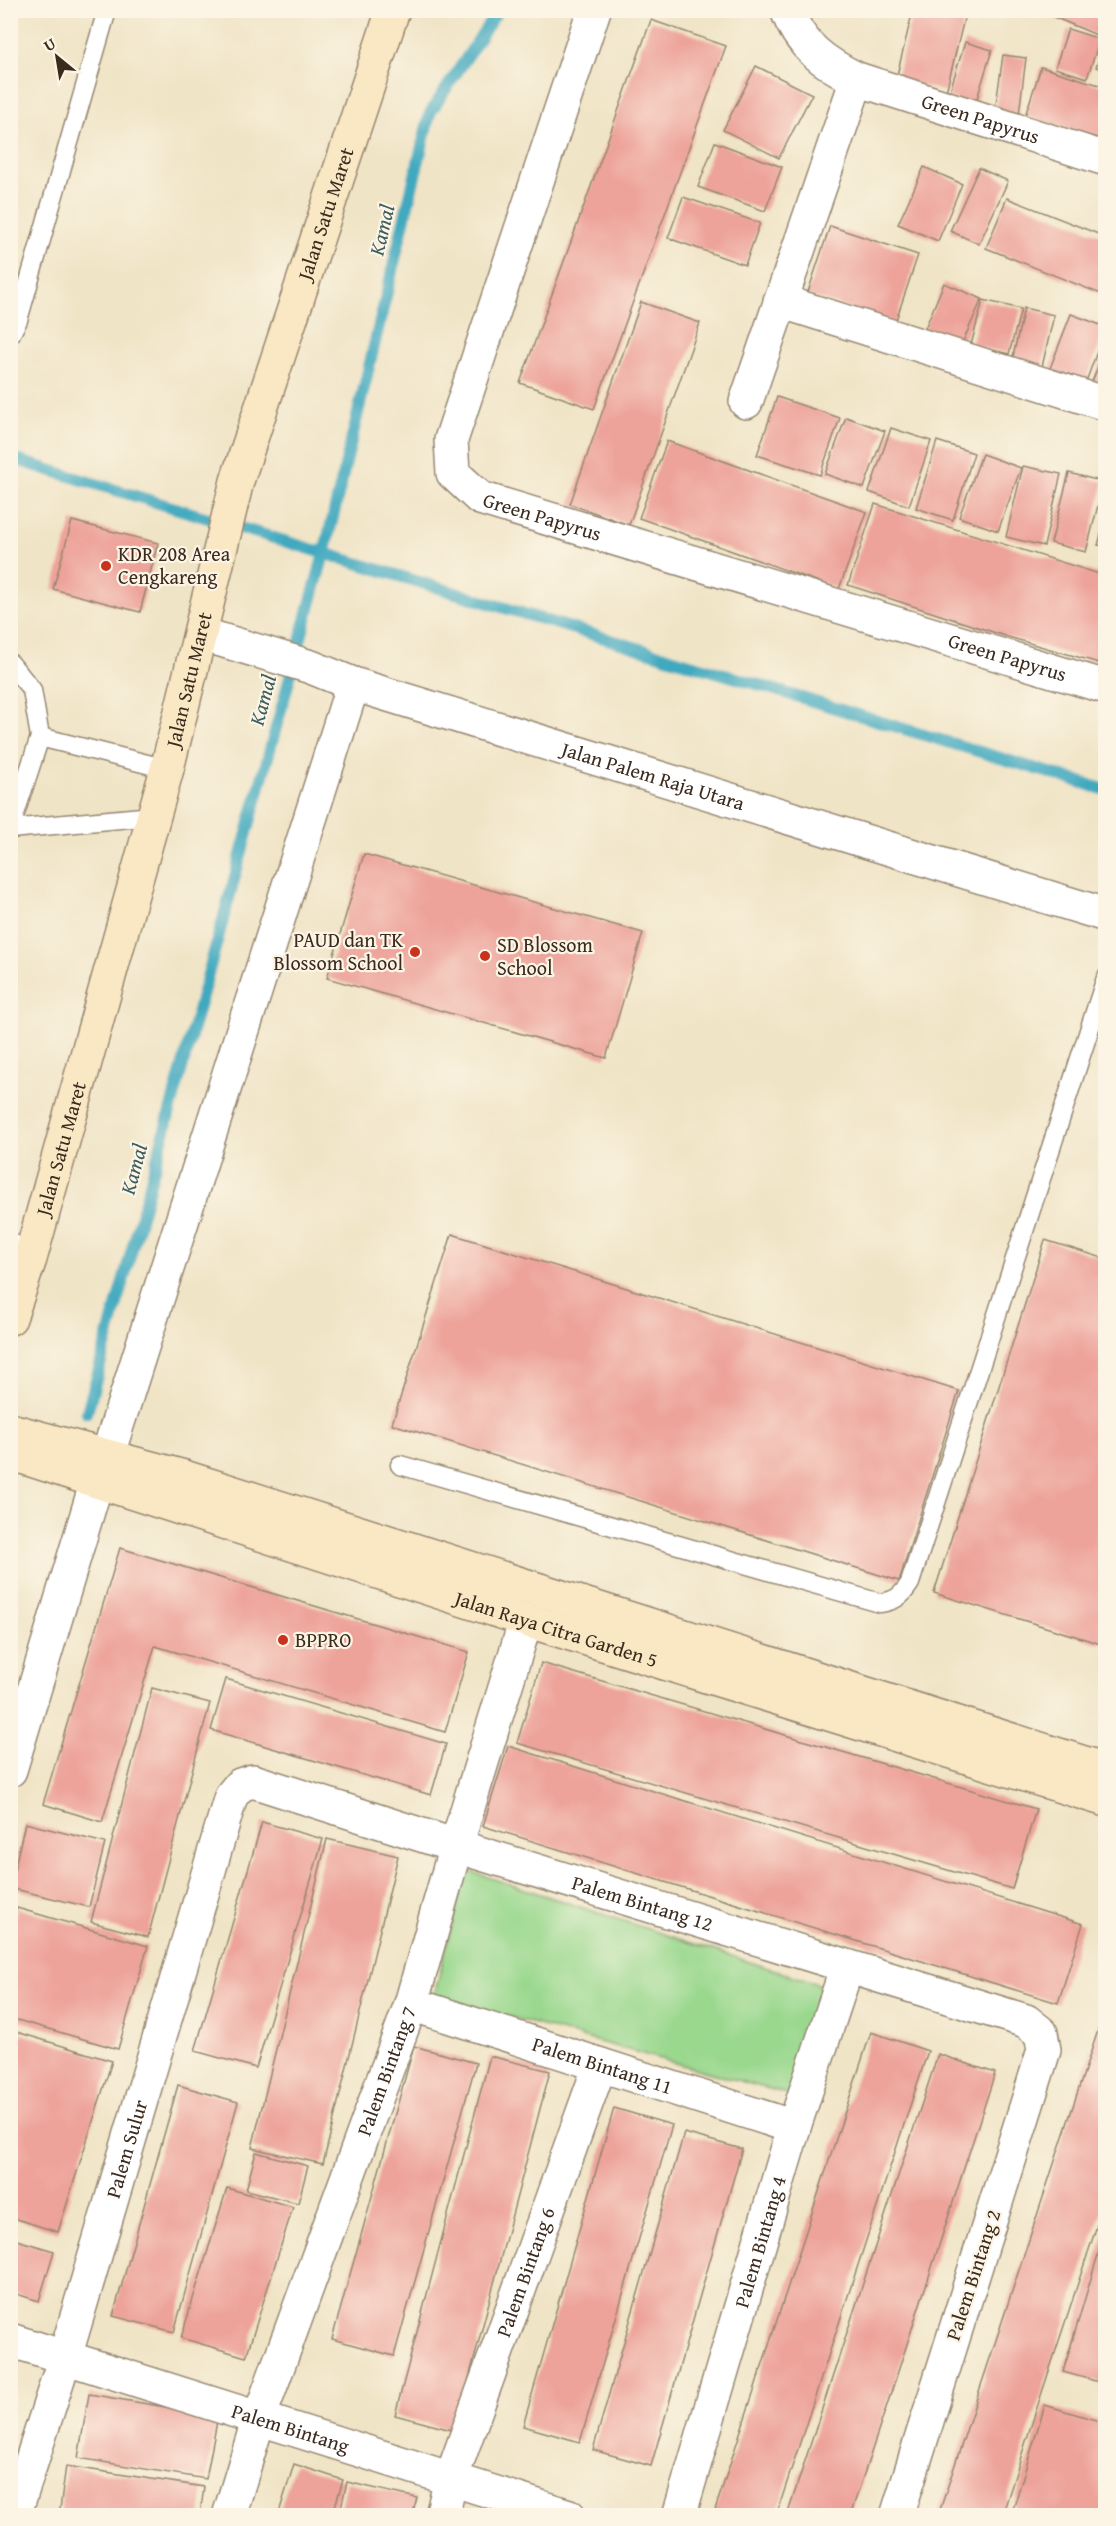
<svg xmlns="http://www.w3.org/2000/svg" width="1116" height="2526" font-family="'Gentium Book Plus',serif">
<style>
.green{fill:#9ad88e;stroke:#6a8156;stroke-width:1.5}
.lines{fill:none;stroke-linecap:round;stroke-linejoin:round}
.stream{stroke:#3fa9bf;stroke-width:12}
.building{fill:#eda29a}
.lane-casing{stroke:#968772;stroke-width:21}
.street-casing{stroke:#968772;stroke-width:36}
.secondary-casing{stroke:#968772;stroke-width:36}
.lane{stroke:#fff;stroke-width:18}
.street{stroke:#fff;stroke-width:33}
.secondary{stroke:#fae7c3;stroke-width:33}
.poi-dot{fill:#c8321e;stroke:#fcf5e5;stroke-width:2}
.labels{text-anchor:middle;stroke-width:4.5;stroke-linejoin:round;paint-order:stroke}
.street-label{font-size:20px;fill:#3b2a1e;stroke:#fcf5e5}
.poi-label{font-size:20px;fill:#3b2a1e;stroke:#fcf5e5;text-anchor:start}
.water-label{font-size:21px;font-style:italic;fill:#3d5d5e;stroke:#fcf5e5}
</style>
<rect width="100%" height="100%" fill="#fcf5e5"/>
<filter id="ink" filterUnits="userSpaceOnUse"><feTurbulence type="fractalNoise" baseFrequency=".0167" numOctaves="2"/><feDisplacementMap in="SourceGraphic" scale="12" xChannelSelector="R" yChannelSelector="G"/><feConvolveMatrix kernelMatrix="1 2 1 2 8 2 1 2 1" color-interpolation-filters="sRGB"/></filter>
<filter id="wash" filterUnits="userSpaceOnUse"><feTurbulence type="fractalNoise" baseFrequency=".008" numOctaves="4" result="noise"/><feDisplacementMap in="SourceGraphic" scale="24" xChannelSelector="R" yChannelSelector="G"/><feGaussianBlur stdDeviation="1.35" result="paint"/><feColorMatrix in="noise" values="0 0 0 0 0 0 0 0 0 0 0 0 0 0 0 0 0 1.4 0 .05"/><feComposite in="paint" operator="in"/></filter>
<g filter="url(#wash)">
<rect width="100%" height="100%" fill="#f0e4c6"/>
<path class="green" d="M 466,1870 L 833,1989 L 794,2096 L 434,1996 Z"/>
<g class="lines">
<g class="stream">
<path d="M 10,458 L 1106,790"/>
<path d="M 87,1412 L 324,554 L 430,113 L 498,10"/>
</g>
</g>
<g id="blocks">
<g class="building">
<path d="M 913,10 L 966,11 L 946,92 L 896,79 Z"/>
<path d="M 1051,10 L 1106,10 L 1106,20 L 1099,36 L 1049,15 Z"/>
<path d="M 651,20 L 726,46 L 594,409 L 520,383 Z"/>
<path d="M 1068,29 L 1100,39 L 1087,78 L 1055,68 Z"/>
<path d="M 965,42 L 992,50 L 975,105 L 948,97 Z"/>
<path d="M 1105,42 L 1106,42 L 1106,71 L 1096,67 Z"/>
<path d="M 1003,55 L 1026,58 L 1019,114 L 995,111 Z"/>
<path d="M 756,66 L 812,94 L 779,158 L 723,130 Z"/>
<path d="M 1041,67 L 1106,87 L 1106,141 L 1025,116 Z"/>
<path d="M 715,142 L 782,167 L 765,211 L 698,187 Z"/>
<path d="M 924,167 L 962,184 L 938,241 L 898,224 Z"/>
<path d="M 979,168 L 1008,181 L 979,244 L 950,231 Z"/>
<path d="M 683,197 L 760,223 L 745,265 L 668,238 Z"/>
<path d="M 1007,198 L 1106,237 L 1106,296 L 986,248 Z"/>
<path d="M 830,226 L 918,255 L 895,323 L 807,295 Z"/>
<path d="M 944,283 L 982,299 L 960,348 L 923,333 Z"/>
<path d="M 983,300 L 1021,309 L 1009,354 L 971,345 Z"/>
<path d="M 641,302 L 700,323 L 629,525 L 570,504 Z"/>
<path d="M 1024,308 L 1054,315 L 1042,367 L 1012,361 Z"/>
<path d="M 1071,314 L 1106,327 L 1083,390 L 1047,376 Z"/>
<path d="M 1106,346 L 1106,393 L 1090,387 Z"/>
<path d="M 777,397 L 840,418 L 820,475 L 757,455 Z"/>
<path d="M 846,417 L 885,431 L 864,488 L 825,474 Z"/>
<path d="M 891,428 L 931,441 L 909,506 L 869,492 Z"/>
<path d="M 667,441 L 867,512 L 839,589 L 639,518 Z"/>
<path d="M 937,441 L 974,453 L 953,520 L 916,508 Z"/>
<path d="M 982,454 L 1021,468 L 998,531 L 959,517 Z"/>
<path d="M 1023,466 L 1061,474 L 1044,546 L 1006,537 Z"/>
<path d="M 1069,473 L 1104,482 L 1086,552 L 1051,543 Z"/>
<path d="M 875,504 L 1106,576 L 1106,665 L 1008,637 L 848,585 Z"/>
<path d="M 1106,517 L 1106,546 L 1098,545 Z"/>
<path d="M 72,521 L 158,543 L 140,612 L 53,589 Z"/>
<path d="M 364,854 L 643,933 L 606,1058 L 327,978 Z"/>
<path d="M 452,1234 L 959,1391 L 899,1581 L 392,1424 Z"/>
<path d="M 1045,1240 L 1106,1259 L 1106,1630 L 1101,1644 L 934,1593 Z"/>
<path d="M 120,1548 L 469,1652 L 445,1732 L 155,1646 L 102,1822 L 43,1804 Z"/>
<path d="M 541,1663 L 1036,1809 L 1012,1889 L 517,1743 Z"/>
<path d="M 226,1679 L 446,1744 L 431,1795 L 211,1730 Z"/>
<path d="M 152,1688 L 210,1703 L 148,1937 L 91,1922 Z"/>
<path d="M 508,1746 L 1083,1924 L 1058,2003 L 483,1826 Z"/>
<path d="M 262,1822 L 323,1839 L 256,2068 L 195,2051 Z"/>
<path d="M 25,1823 L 105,1843 L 89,1907 L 10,1888 Z"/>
<path d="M 327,1839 L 398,1856 L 323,2164 L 252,2148 Z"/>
<path d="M 17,1908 L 148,1946 L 118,2049 L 10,2018 L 10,1931 Z"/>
<path d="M 1106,2006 L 1106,2198 L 1028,2435 L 1002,2516 L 938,2516 Z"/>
<path d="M 10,2030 L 112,2061 L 58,2232 L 10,2217 Z"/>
<path d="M 871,2032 L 928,2051 L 776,2516 L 713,2516 Z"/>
<path d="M 414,2046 L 476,2063 L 394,2356 L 332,2339 Z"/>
<path d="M 938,2054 L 995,2073 L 893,2387 L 850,2516 L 787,2516 Z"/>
<path d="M 490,2056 L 550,2071 L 455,2431 L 395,2415 Z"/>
<path d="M 178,2085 L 238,2102 L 174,2332 L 113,2316 Z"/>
<path d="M 614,2108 L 672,2125 L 580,2442 L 523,2426 Z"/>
<path d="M 684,2133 L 742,2149 L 651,2466 L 593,2450 Z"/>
<path d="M 256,2152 L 308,2166 L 298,2203 L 246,2190 Z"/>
<path d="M 227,2188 L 293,2207 L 246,2357 L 181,2338 Z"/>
<path d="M 1106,2228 L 1106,2384 L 1063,2372 Z"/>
<path d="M 10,2238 L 54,2251 L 39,2301 L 10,2292 Z"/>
<path d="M 89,2394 L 218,2416 L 206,2479 L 78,2458 Z"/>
<path d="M 1045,2405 L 1106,2423 L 1106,2506 L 1103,2516 L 1011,2516 Z"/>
<path d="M 294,2464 L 343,2480 L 332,2516 L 278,2516 Z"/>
<path d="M 66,2466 L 204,2487 L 200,2516 L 59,2516 Z"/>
<path d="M 347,2482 L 417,2498 L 412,2516 L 339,2516 Z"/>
</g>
</g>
</g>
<g filter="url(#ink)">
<use href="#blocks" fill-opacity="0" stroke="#968772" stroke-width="1.5"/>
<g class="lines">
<g class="lane-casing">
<g id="lane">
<path d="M 10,335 L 18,320 L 107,10"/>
<path d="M 10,663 L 32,690 L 40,737 L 10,829 L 153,816"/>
<path d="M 40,737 L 167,769"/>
<path d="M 10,1241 L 30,1259"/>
<path d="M 400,1465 L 880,1603 C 895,1601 902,1596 910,1583 L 1106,978"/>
</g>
</g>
<g class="street-casing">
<g id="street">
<path id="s1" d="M 594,10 L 451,440 L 453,473 L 480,498 L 1106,687"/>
<path id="s2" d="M 787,10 C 800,46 824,63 857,79 L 1106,159"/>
<path d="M 780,301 L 1106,404"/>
<path d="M 746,402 L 857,79"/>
<path id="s3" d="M 201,634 L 311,667 L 353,684 L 1106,915"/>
<path d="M 107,1457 L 353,684"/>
<path d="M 10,1770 L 97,1481"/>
<path id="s4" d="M 411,2004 L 794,2127"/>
<path id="s5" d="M 10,2340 L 569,2516"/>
<path id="s6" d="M 14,2516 L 65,2357 L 231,1796 L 240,1785 L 253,1781 L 456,1846 L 1026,2021 L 1041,2033 L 1044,2050 L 897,2516"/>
<path id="s7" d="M 229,2516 L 259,2418 L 411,2004 L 456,1846 L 526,1620"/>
<path id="s8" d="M 442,2516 L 451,2479 L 600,2065"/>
<path id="s9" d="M 679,2516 L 794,2127 L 847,1967"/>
</g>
</g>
<g class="secondary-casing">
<g id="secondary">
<path id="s10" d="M 10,1318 L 30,1259 L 167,769 L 237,481 L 393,10"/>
<path d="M 10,1430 L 184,1477 L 1106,1770"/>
<path id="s11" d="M 10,1453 L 526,1620 L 1106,1800"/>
</g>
</g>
<use href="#lane" class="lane"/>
<use href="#street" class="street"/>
<use href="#secondary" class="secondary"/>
</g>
</g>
<g class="poi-dot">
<circle cx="106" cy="566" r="6"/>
<circle cx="415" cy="952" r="6"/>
<circle cx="485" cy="956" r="6"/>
<circle cx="283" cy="1640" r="6"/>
</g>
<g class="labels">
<g class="street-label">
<text dy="7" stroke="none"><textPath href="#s2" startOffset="231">Green Papyrus</textPath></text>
<text dy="7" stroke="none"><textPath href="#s10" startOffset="1149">Jalan Satu Maret</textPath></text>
<text dy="7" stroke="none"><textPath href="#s1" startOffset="588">Green Papyrus</textPath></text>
<text dy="7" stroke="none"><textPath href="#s1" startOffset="1074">Green Papyrus</textPath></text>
<text dy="7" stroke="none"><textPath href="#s10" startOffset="663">Jalan Satu Maret</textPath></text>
<text dy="7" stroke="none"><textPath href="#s3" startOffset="474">Jalan Palem Raja Utara</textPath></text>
<text dy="7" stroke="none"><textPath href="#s10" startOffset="177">Jalan Satu Maret</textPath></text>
<text dy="7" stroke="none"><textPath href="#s11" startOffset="574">Jalan Raya Citra Garden 5</textPath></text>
<text dy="7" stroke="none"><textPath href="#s6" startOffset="1188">Palem Bintang 12</textPath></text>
<text dy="7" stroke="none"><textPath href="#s4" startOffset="201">Palem Bintang 11</textPath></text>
<text dy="7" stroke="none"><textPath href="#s7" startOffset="472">Palem Bintang 7</textPath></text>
<text dy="7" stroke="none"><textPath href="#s6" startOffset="384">Palem Sulur</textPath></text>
<text dy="7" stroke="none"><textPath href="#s9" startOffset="286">Palem Bintang 4</textPath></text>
<text dy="7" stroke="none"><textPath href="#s8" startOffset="258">Palem Bintang 6</textPath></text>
<text transform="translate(973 2275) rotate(-72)" y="7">Palem Bintang 2</text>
<text dy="7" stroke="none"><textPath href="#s5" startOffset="294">Palem Bintang</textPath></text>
</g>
<g class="poi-label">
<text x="118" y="561">KDR 208 Area<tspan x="118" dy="23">Cengkareng</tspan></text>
<text x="403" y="947" text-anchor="end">PAUD dan TK<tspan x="403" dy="23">Blossom School</tspan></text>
<text x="497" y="952">SD Blossom<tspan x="497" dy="23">School</tspan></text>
<text x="295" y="1647">BPPRO</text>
</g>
<g class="water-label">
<text transform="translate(382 230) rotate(-77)" y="7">Kamal</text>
<text transform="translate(263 700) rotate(-75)" y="7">Kamal</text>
<text transform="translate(134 1169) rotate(-75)" y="7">Kamal</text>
</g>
</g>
<rect width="1116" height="2526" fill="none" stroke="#fcf5e5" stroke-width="36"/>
<g transform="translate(57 57) rotate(330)" stroke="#fcf5e5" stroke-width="4.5" paint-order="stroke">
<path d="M0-4.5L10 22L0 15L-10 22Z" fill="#3b2a1e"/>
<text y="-9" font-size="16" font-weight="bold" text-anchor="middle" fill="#3b2a1e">U</text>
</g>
</svg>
